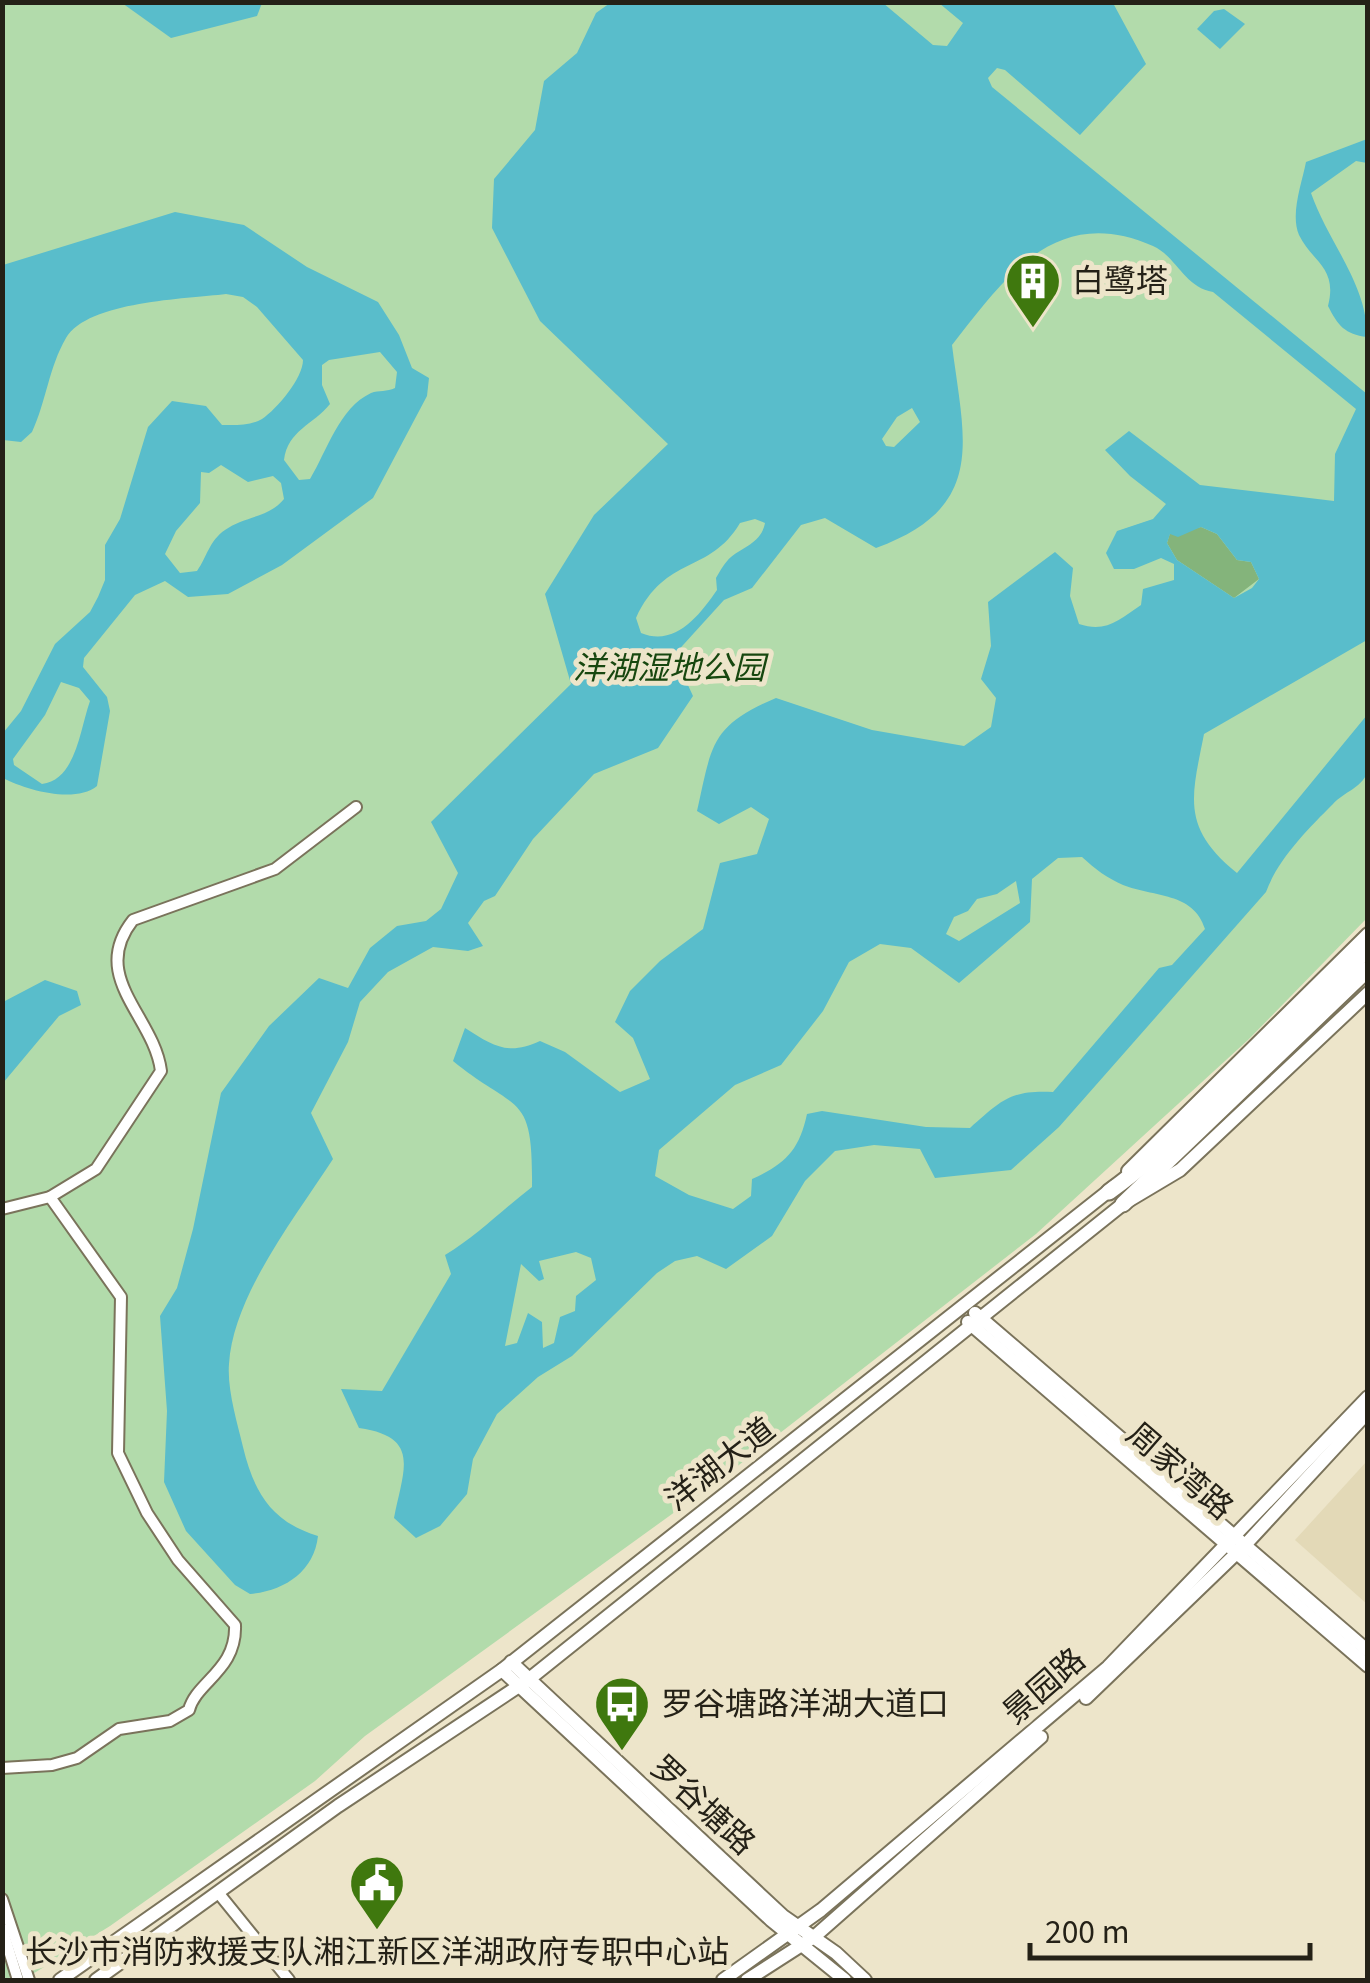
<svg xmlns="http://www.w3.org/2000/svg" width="1370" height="1983" font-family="Georgia,'Noto Sans SC',serif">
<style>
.built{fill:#e3d9b7}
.green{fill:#b2dbab}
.forest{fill:#84b47b}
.water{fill:#59bdcb;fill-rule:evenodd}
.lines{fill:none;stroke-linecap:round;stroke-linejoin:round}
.minor-casing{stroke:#7a735b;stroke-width:14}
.major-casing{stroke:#7a735b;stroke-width:16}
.highway-casing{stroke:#7a735b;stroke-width:19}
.minor{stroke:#fff;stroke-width:10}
.major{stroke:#fff;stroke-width:12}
.highway{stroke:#fff;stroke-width:15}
.labels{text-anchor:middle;stroke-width:10;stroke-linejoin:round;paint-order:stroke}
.poi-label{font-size:32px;fill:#242117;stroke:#ede5ca;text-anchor:start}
.park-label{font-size:32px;font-style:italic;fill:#17470f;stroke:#ede5ca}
.street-label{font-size:32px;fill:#242117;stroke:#ede5ca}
</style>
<rect width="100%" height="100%" fill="#ede5ca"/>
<path class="built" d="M 1367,1461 L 1367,1604 L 1295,1540 Z"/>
<path class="green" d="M 3,3 L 1367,3 L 1367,918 L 1249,1039 L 1036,1234 L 726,1475 L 365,1736 L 315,1781 L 110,1926 L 23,1980 L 3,1980 Z"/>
<path class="forest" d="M 1201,527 L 1217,534 L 1237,560 L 1251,562 L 1259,579 L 1234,598 L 1177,560 L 1167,543 L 1170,533 Z"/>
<g class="water">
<path d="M 122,3 L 262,3 L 257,16 L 171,38 Z"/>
<path d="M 610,3 L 883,3 L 933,45 L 947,46 L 963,23 L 939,3 L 1113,3 L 1146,64 L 1080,135 L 1005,70 L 997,68 L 988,78 L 992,87 L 1367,394 L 1367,640 L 1204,734 C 1192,796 1180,827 1237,873 L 1367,715 L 1367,773 C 1361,788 1344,792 1333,804 C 1308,829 1278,859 1266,892 L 1059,1127 L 1011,1170 L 935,1178 L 920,1149 L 874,1145 L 835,1151 L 805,1181 L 772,1236 L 726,1269 L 697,1256 L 675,1261 L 657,1273 L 572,1356 L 538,1377 L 497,1414 L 473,1459 L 467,1494 L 440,1526 L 416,1538 L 394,1518 C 403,1470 422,1437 359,1428 L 341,1389 L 382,1391 L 451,1274 L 445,1255 C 477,1236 502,1210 532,1187 C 533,1090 518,1114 453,1061 L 465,1028 C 493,1046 508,1056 540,1041 L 565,1052 L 620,1092 L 650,1079 L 633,1038 L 615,1022 L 630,991 L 660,961 L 703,929 L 720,863 L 757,854 L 769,819 L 751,807 L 719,824 L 697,811 C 712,745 710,726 776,698 L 872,730 L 964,746 L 991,727 L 996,698 L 981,679 L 991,646 L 988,602 L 1055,552 L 1073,568 L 1070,596 L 1079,624 C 1106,633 1119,620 1141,605 L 1143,589 L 1174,580 L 1174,564 L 1161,558 L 1134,569 L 1114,569 L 1106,553 L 1117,531 L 1153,519 L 1166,504 L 1130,476 L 1105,450 L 1129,431 L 1200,485 L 1334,501 L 1335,454 L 1356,409 L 1213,292 C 1184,287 1177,257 1153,246 C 1056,203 1005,277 952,345 C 964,441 988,507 876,548 L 825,518 L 801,525 L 752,588 L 724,600 L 674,655 L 693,696 L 658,748 L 594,774 L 533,839 L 495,896 L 484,901 L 468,923 L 483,946 L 468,951 L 433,947 L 388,972 L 360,1002 L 348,1042 L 311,1113 L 333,1159 C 297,1215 233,1295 229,1364 C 227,1389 237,1422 243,1447 C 254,1493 272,1522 318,1536 C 314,1572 284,1591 250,1594 L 235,1585 L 186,1531 L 164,1482 L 167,1411 L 160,1316 L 177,1288 L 193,1229 L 221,1093 L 269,1026 L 319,978 L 348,988 L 370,948 L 397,926 L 426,921 L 441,909 L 458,873 L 431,822 L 571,684 L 545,594 L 594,515 L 668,444 L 540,321 L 492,228 L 494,179 L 535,130 L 544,81 L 577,53 L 596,13 ZM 912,408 L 920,422 L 894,447 L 886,446 L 882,439 L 897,417 ZM 755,519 L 765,523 C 761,543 744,546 731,557 C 725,562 720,571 716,578 L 717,590 C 699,616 675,647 641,633 L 636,618 C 666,554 709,575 740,523 ZM 1201,527 L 1217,534 L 1237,560 L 1251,562 L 1259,579 L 1252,588 L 1234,598 L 1177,560 L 1167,543 L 1170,534 L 1178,537 ZM 1082,857 C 1095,869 1107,878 1123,885 C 1153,897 1194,892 1205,929 L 1172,965 L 1159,968 L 1053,1092 C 1010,1090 1002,1100 970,1128 L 926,1127 L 822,1111 L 807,1114 C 799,1151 785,1164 752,1179 L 751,1196 L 733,1209 L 689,1195 L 655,1176 L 659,1150 L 673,1138 L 735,1085 L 781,1065 L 823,1011 L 849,962 L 880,944 L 911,948 L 959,983 L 1030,922 L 1032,879 L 1058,858 ZM 1016,881 L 1020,903 L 959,941 L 946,934 L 954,917 L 968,911 L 977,899 L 997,894 ZM 576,1252 L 591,1258 L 596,1280 L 576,1296 L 575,1311 L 560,1317 L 554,1343 L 543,1348 L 542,1322 L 528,1313 L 517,1343 L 505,1346 L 521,1264 L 539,1281 L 544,1279 L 539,1261 Z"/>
<path d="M 1224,9 L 1245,24 L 1220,49 L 1197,29 L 1214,11 Z"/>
<path d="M 1367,139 L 1367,163 L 1356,161 L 1311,193 C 1328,242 1368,285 1367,337 C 1345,334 1338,326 1328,306 C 1338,267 1312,262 1299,235 C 1290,214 1302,183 1306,162 Z"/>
<path d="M 175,212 L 244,225 L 307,267 L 378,302 L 399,335 L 412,368 L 429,378 L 427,396 L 373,498 L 282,565 L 228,594 L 188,597 L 165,581 L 135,595 L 84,658 L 83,667 L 107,697 L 110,711 L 97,786 C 75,804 26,790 3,778 L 3,733 L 21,711 L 55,644 L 90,612 L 98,597 L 105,580 L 105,545 L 120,519 L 148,427 L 172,401 L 206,406 L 222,425 C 235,425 250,426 262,419 C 277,409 303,378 303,360 L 257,307 L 243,297 L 226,294 C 186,299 88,301 66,338 C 49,367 46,402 32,432 L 21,442 L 3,440 L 3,265 ZM 380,352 L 397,372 L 395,388 C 387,392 379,390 371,393 C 339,408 327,451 310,479 L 299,480 L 284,460 C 288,430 313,425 330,404 L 322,385 L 322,365 L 329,360 ZM 221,465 L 248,482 L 273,476 L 281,483 L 284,499 C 269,518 244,516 225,530 C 209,541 207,557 197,571 L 180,573 L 165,554 L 176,531 L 200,503 L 201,472 L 209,473 ZM 61,682 L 79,688 L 90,701 C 80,729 76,780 42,784 L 14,765 L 13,759 L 45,715 Z"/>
<path d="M 45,980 L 77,991 L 81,1005 L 59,1016 L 3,1083 L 3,1002 Z"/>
</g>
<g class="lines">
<g class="minor-casing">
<g id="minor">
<path d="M 2,1209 L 50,1197 L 96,1169 L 161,1071 C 154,1016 88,977 133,920 L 275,869 L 356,807"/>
<path d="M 2,1768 L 52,1765 L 77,1758 L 119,1729 L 170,1721 L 189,1710 C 196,1682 237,1670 235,1625 L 178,1560 L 147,1513 L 118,1453 L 121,1297 L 50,1197"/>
<path d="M 220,1895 L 289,1980"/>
<path d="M 2,1899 L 29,1980"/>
<path d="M 2,1928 L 18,1980"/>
</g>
</g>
<g class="major-casing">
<g id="major">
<path d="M 1128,1171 L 1368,934"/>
<path d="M 975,1313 L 1368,1651"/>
<path d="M 968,1322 L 1368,1666"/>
<path d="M 511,1662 L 783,1916 L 836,1953 L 865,1980"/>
<path d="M 502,1670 L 771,1920 L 845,1980"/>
<path d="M 1086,1698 L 1246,1544 L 1368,1412"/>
<path d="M 60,1980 L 502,1670 L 1115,1186"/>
<path d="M 96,1980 L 338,1806 L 528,1680 L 1123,1204 L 1180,1170 L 1368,993"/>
<path d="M 723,1980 L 821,1910 L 1108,1667 L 1368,1397"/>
<path d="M 747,1980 L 814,1937 L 1041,1737"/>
</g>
</g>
<g class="highway-casing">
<g id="highway">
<path d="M 1109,1192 C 1205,1121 1283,1032 1368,949"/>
<path d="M 1123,1204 L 1368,969"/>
</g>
</g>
<use href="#minor" class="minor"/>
<use href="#major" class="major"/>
<use href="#highway" class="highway"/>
</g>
<defs>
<g id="building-pin" transform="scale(2.875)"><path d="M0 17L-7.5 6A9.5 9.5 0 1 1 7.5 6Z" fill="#3f780e" stroke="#ede5ca"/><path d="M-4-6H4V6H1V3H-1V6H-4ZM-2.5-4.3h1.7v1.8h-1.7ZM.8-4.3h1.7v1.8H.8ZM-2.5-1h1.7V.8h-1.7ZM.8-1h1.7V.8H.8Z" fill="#fff"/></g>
<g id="bus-pin" transform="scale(2.875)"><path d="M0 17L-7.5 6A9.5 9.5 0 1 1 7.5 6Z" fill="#3f780e" stroke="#ede5ca"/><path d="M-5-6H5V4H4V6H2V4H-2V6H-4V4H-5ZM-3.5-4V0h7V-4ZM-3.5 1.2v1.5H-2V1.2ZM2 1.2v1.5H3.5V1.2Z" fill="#fff"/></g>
<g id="civic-pin" transform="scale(2.875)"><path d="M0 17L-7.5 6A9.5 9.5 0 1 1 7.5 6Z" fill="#3f780e" stroke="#ede5ca"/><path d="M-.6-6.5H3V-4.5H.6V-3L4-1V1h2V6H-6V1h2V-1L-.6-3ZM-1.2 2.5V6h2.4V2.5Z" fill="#fff"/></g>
</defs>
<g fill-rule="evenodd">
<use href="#building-pin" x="1033" y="281"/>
<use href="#bus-pin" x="622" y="1704"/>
<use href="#civic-pin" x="377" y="1883"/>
</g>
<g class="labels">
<g class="poi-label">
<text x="1072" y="292">白鹭塔</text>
<text x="661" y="1715">罗谷塘路洋湖大道口</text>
<text x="377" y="1963" text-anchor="middle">长沙市消防救援支队湘江新区洋湖政府专职中心站</text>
</g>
<g class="park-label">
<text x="669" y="679">洋湖湿地公园</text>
</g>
<g class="street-label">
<text transform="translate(720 1464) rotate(-38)" y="11">洋湖大道</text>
<text transform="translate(1180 1471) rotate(41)" y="11">周家湾路</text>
<text transform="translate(1044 1686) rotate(-41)" y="11">景园路</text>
<text transform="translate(703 1805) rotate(43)" y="11">罗谷塘路</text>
</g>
</g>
<rect width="1370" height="1983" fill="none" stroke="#242117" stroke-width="10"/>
<path d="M1030 1943v15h280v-15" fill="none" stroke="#242117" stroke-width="5"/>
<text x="1045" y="1943" font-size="30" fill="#242117" stroke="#ede5ca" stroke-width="8" paint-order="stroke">200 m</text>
</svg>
